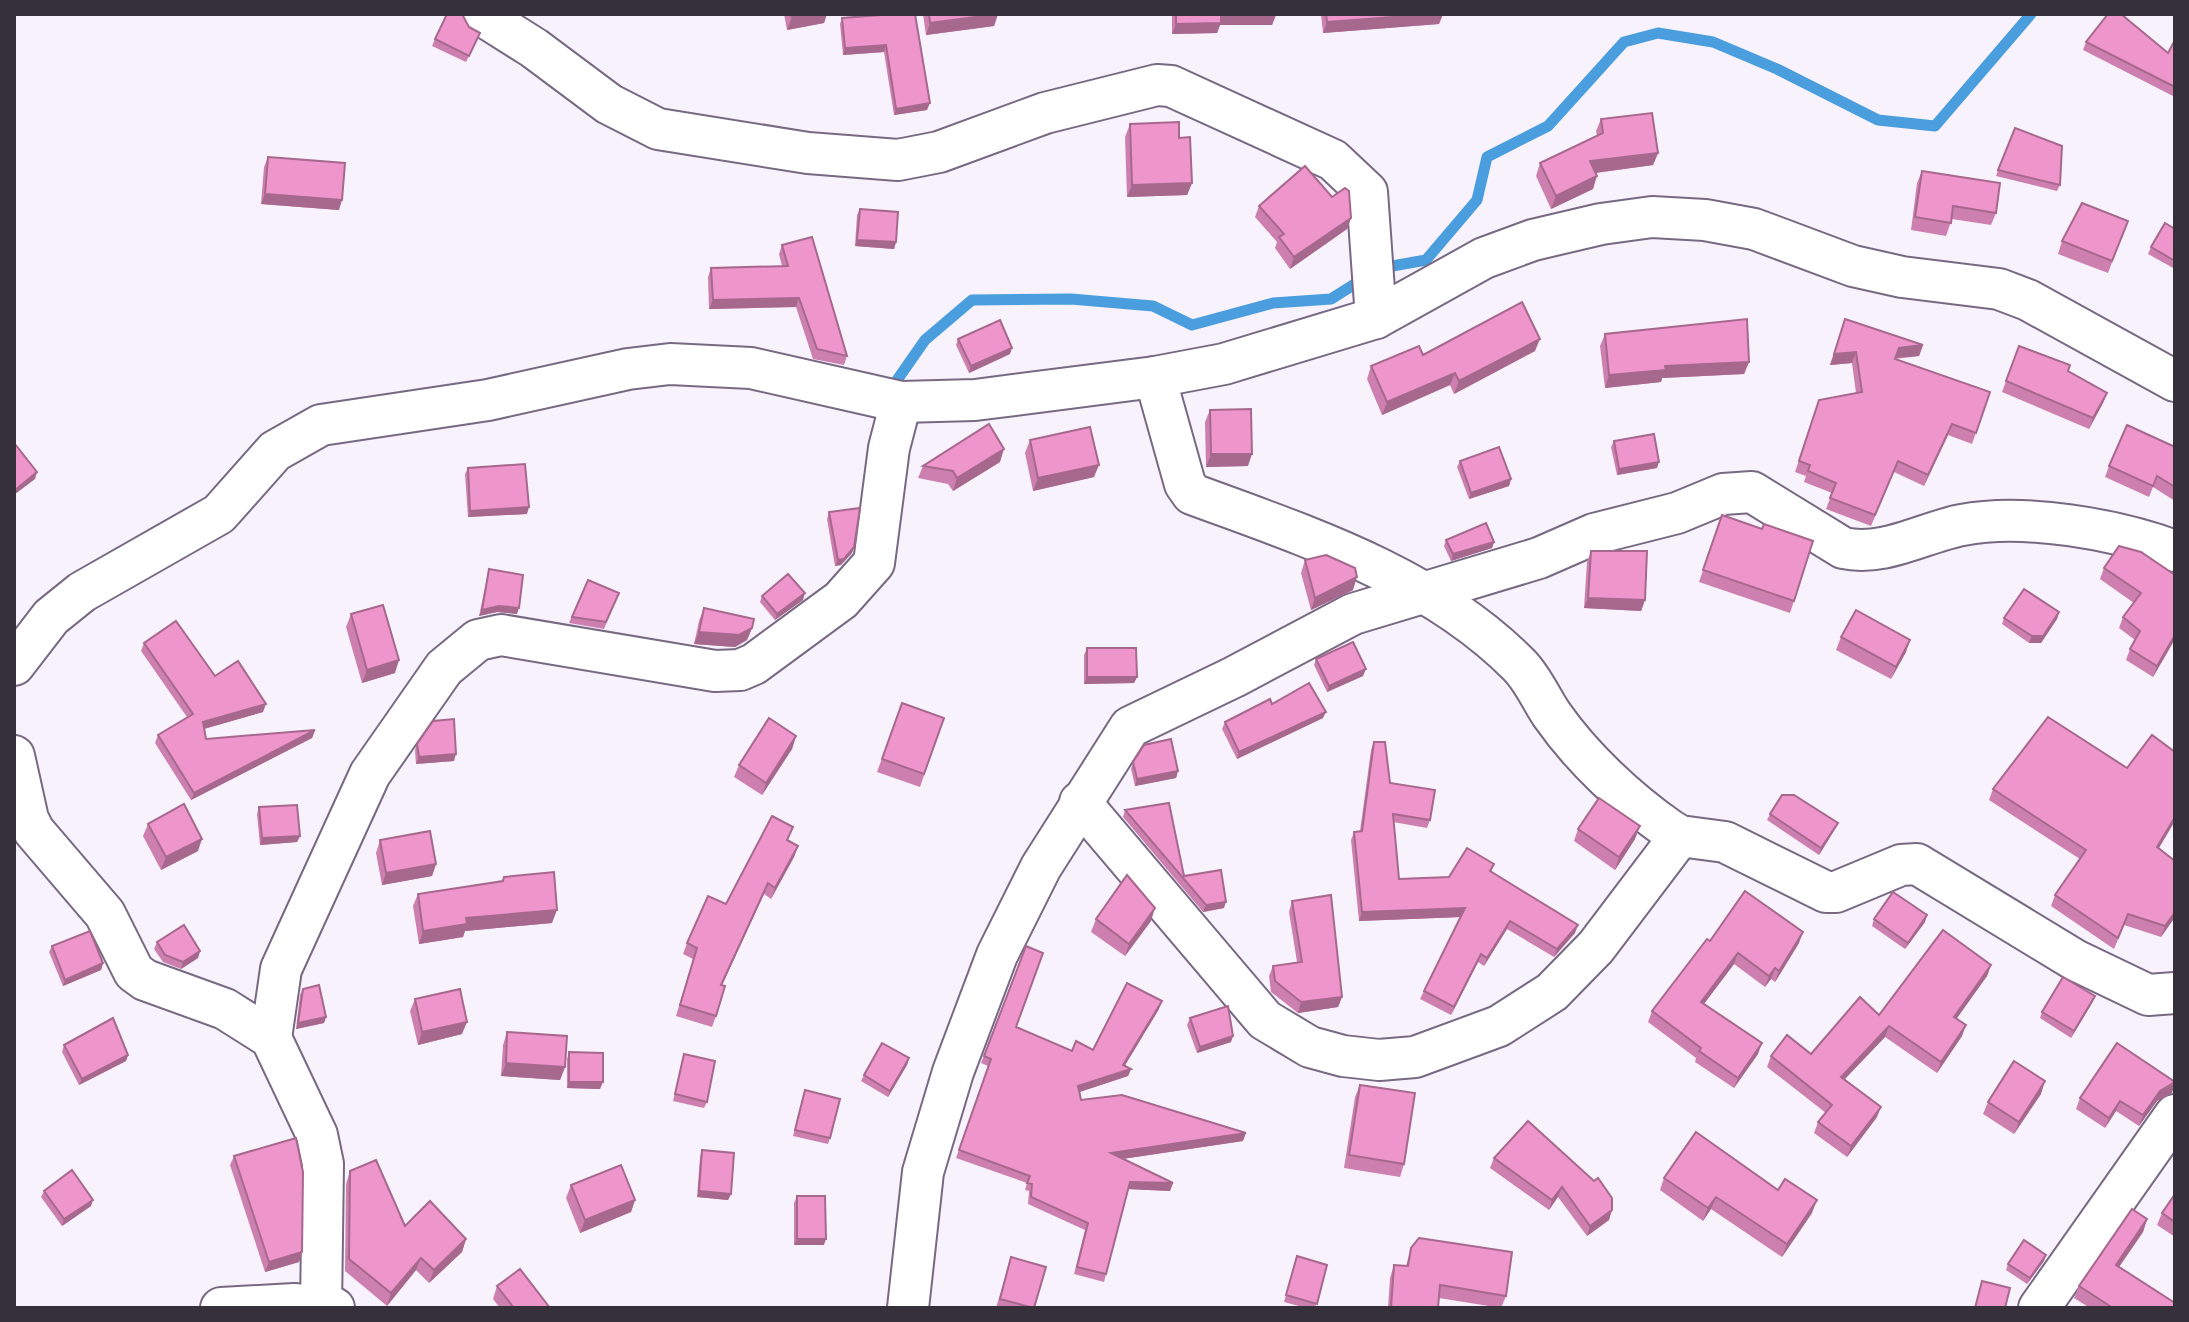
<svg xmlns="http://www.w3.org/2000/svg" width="2189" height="1322" font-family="'IBM Plex Sans',sans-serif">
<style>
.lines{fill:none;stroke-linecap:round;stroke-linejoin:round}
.stream{stroke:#4a9ede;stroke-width:11}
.street-casing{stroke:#776982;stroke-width:44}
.street{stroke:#fff;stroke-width:40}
.wall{fill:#cd80af}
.shaded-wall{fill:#a7688e}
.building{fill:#ee95cb;stroke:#a7688e;stroke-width:2}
</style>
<rect width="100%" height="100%" fill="#f8f2fd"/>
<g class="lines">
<g class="stream">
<path d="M 1381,268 L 1426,260 L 1477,200 L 1487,157 L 1548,126 L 1624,42 L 1658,33 L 1713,42 L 1777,69 L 1878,120 L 1935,126 L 2031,14"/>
<path d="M 888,393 L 925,340 L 972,300 L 1071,299 L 1153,306 L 1192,325 L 1273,303 L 1331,299 L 1366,277"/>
</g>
<g class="street-casing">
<g id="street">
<path d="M 480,14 L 534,48 L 609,104 L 658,129 L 808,153 L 898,160 L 939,152 L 1045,113 L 1157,85 L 1171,86 L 1333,160 L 1367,192 L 1376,318"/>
<path d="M 1155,377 L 1185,484 L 1192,494 C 1306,536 1431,576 1519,665 C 1533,679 1541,699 1552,715 C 1582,758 1627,800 1670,830 L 1680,836 L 1725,842 L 1826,892 L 1836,892 L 1901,865 L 1917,864 L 2075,960 L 2148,995 L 2175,993"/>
<path d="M 14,665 L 51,617 L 82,592 L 219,514 L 275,451 L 321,425 L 488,400 L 628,369 L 670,364 L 751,368 L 901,402 L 975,400 L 1155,377 L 1224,364 L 1376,318 L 1484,258 L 1533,240 L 1601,224 L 1652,217 L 1705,220 L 1754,229 L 1853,266 L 1902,277 L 1999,289 L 2028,300 L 2175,381"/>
<path d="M 14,756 L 28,819 L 34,831 L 105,914 L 134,972 L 145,980 L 225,1009 L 271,1038 L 317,1135 L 323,1164 L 321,1308"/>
<path d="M 1080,802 L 1265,1020 L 1310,1047 L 1343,1056 L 1379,1060 L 1415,1057 L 1499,1026 L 1552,992 L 1596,947 L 1680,836"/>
<path d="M 271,1038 L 281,969 L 370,774 L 444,668 L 478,640 L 501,635 L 715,671 L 740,670 L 754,664 L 841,600 L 874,563 L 889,448 L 901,402"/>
<path d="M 221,1308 L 294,1304 L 334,1308"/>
<path d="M 908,1308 L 923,1172 L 953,1072 L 997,955 L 1041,867 L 1130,727 L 1234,677 L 1353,614 L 1539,558 L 1594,534 L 1677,513 L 1723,494 L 1752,492 L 1843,548 C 1885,557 1924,532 1962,525 C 2024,513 2116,529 2175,551"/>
<path d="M 2039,1308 L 2175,1115"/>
</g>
</g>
<use href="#street" class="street"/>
</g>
<g class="wall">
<path d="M 784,14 L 827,14 L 824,23 L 787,30 Z"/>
<path d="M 894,14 L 927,110 L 894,115 L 884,52 L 843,55 L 840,24 L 842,18 Z"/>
<path d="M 923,14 L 998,14 L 994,26 L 926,35 Z"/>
<path d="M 1172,14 L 1276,14 L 1272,25 L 1220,25 L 1217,33 L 1172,34 Z"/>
<path d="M 1321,14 L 1443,14 L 1439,24 L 1323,33 Z"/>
<path d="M 435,39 L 477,40 L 466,62 L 432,46 Z"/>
<path d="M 2175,40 L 2175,97 L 2083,50 L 2086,42 L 2168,53 Z"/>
<path d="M 1601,119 L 1658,153 L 1653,165 L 1596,173 L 1593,189 L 1551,209 L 1536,176 L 1540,163 L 1597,136 L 1596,131 Z"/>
<path d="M 1130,124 L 1192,183 L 1187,195 L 1127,197 L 1125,137 Z"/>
<path d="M 268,157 L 339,210 L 261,204 L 264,167 Z"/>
<path d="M 1998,170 L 2060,185 L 2057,191 L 1996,176 Z"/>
<path d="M 1922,171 L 1996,213 L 1991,225 L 1952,219 L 1946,236 L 1911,230 L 1917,183 Z"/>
<path d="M 1259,206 L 1351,218 L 1347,229 L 1290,269 L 1275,248 L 1277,242 L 1255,217 Z"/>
<path d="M 860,209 L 896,242 L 894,249 L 855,246 L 857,215 Z"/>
<path d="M 2128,221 L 2108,273 L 2058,254 L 2062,241 Z"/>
<path d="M 2175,229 L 2175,269 L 2148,254 L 2151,247 Z"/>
<path d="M 782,245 L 847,356 L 844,365 L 813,359 L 796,307 L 709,309 L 708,277 L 711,268 L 782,266 L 779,254 Z"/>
<path d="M 1845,319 L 1923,345 L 1919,356 L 1895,359 L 1990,392 L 1972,444 L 1948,435 L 1924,486 L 1894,472 L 1871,526 L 1826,509 L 1832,493 L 1804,482 L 1806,476 L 1795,472 L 1819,400 L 1856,393 L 1852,363 L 1830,365 Z"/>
<path d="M 1605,334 L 1749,362 L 1744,374 L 1662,378 L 1661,382 L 1605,388 L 1600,346 Z"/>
<path d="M 958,339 L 1010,354 L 969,373 L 956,345 Z"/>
<path d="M 2019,346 L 2068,371 L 2107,393 L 2103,403 L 2089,429 L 2002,392 Z"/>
<path d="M 1535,351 L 1454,394 L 1450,385 L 1382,415 L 1367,379 L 1371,366 L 1423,355 Z"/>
<path d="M 1210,410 L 1248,466 L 1206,467 L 1205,422 Z"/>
<path d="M 1030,440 L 1094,477 L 1033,491 L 1025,453 Z"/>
<path d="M 1614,441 L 1657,468 L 1617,475 L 1611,447 Z"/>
<path d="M 2175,447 L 2175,501 L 2153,487 L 2149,497 L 2105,477 L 2109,466 Z"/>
<path d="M 1460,461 L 1511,479 L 1509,486 L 1469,499 L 1457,467 Z"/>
<path d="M 1000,462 L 953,491 L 948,484 L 918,478 L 923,466 Z"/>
<path d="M 468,468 L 527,514 L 468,517 L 465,474 Z"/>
<path d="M 829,512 L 854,547 L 852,553 L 841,565 L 835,566 L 827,519 Z"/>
<path d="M 1722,515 L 1794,601 L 1790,613 L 1699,582 Z"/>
<path d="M 1446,540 L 1494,542 L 1492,548 L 1451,561 L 1444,546 Z"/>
<path d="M 1591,551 L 1645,600 L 1641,611 L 1584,608 L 1587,562 Z"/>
<path d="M 1305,560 L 1353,590 L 1311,610 L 1301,573 Z"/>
<path d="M 2104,568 L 2175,575 L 2175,639 L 2153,677 L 2126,660 L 2130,649 L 2135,640 L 2119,628 L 2123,617 L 2134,603 L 2100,579 Z"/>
<path d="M 489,569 L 517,614 L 497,612 L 479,616 Z"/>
<path d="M 588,580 L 619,593 L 604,629 L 569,623 Z"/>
<path d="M 762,596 L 803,600 L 775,620 L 760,602 Z"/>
<path d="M 704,608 L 752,628 L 747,640 L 735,647 L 694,644 L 699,621 Z"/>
<path d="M 2059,612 L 2057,619 L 2041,643 L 2029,643 L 2002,624 L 2004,618 Z"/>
<path d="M 351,614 L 395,673 L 362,683 L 346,627 Z"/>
<path d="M 1841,637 L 1906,652 L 1891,679 L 1836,650 Z"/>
<path d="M 144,643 L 215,676 L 263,712 L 204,729 L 206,739 L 315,730 L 312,738 L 191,800 L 155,743 L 158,735 L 187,717 L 141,651 Z"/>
<path d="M 1087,648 L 1137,677 L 1134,683 L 1084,684 L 1084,655 Z"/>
<path d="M 1316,659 L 1363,676 L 1327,692 L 1314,665 Z"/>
<path d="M 902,703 L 944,718 L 920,787 L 877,772 Z"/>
<path d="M 1272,704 L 1323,718 L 1237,759 L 1222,729 L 1225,722 Z"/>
<path d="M 796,736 L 792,749 L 762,795 L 734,777 L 739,765 Z"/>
<path d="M 1374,742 L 1390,783 L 1430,820 L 1427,828 L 1393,822 L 1399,879 L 1449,877 L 1494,864 L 1491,872 L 1575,933 L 1554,957 L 1507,929 L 1484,966 L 1478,962 L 1451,1015 L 1420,999 L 1461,917 L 1359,921 L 1351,840 L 1354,832 L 1360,831 L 1371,750 Z"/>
<path d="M 417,744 L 454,761 L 416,764 L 415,750 Z"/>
<path d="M 1133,762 L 1178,771 L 1176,778 L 1135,786 L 1131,769 Z"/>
<path d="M 1993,789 L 2158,848 L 2175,861 L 2175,917 L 2161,937 L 2124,925 L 2114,949 L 2051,906 L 2055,895 L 2080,859 L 1989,800 Z"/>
<path d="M 259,807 L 300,836 L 297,842 L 260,845 L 257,814 Z"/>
<path d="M 1125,810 L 1184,876 L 1224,908 L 1203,912 L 1123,817 Z"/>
<path d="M 1770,814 L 1838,823 L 1835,829 L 1819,855 L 1767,820 Z"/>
<path d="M 148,824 L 198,851 L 161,870 L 143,836 Z"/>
<path d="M 1578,829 L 1635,839 L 1615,870 L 1574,841 Z"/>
<path d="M 380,840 L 436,864 L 432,876 L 382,885 L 376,853 Z"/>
<path d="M 788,841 L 798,846 L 794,857 L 771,899 L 764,894 L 722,985 L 716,1016 L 712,1027 L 676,1016 L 693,959 L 683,954 L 687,943 Z"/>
<path d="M 504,877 L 552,923 L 465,931 L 463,937 L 419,944 L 413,906 L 418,894 L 502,881 Z"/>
<path d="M 1292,901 L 1342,997 L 1338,1007 L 1298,1013 L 1271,992 L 1269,976 L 1273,966 L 1297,962 L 1289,912 Z"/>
<path d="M 1096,919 L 1151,921 L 1125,956 L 1091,932 Z"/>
<path d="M 1874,919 L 1925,922 L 1905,949 L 1872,926 Z"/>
<path d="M 1710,941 L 1799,943 L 1775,982 L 1771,979 L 1765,987 L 1734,964 L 1704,1004 L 1758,1054 L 1734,1088 L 1695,1062 L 1696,1058 L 1648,1022 L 1652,1011 Z"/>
<path d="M 157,942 L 200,951 L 198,958 L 181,969 L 163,962 L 154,949 Z"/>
<path d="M 52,946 L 103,963 L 101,970 L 63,986 L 49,952 Z"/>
<path d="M 1026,946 L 1016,1027 L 1072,1051 L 1093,1050 L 1159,1009 L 1125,1065 L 1131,1069 L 1128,1076 L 1080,1092 L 1081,1100 L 1243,1141 L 1122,1159 L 1173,1183 L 1170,1191 L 1128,1189 L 1104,1282 L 1074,1274 L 1085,1230 L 1028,1204 L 1029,1191 L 1025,1190 L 1027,1183 L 956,1158 L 988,1066 L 981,1063 Z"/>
<path d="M 1991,965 L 1987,976 L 1956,1019 L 1962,1036 L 1937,1073 L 1885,1037 L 1845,1079 L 1877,1117 L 1847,1157 L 1814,1133 L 1818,1122 L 1826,1113 L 1767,1067 L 1771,1056 L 1811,1054 L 1879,1015 Z"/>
<path d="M 303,989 L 326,1017 L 324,1023 L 296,1029 L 300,995 Z"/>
<path d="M 2095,996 L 2092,1003 L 2071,1038 L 2040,1018 L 2042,1012 Z"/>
<path d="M 415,999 L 462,1034 L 418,1045 L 410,1011 Z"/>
<path d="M 1190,1018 L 1231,1042 L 1197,1053 L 1187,1025 Z"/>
<path d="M 507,1032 L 565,1067 L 560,1080 L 501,1076 L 503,1045 Z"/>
<path d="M 64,1045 L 128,1055 L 126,1061 L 79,1085 L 62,1052 Z"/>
<path d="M 569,1052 L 600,1089 L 567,1088 L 567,1059 Z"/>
<path d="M 684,1054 L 707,1102 L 704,1108 L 673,1101 Z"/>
<path d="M 909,1058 L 907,1065 L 888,1097 L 861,1081 L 864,1075 Z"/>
<path d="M 1360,1085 L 1404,1164 L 1400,1177 L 1344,1168 L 1355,1097 Z"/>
<path d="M 805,1090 L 830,1138 L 828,1144 L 793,1136 Z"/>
<path d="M 2172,1093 L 2157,1101 L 2139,1126 L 2116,1111 L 2105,1128 L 2076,1109 L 2080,1098 Z"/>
<path d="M 2041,1094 L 2014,1134 L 1983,1114 L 1988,1102 Z"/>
<path d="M 702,1150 L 731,1194 L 728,1200 L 697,1197 L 700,1157 Z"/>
<path d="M 234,1156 L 302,1252 L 299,1262 L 265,1272 L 230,1165 Z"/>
<path d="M 1494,1158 L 1612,1198 L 1609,1220 L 1587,1236 L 1558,1197 L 1549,1210 L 1490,1168 Z"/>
<path d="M 350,1171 L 405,1226 L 466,1239 L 462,1252 L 429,1283 L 416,1270 L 387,1306 L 345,1271 L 346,1184 Z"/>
<path d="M 1664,1178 L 1778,1190 L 1812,1213 L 1782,1257 L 1711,1209 L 1703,1221 L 1660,1190 Z"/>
<path d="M 571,1185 L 635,1200 L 631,1212 L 580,1233 L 566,1198 Z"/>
<path d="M 44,1191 L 91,1206 L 62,1226 L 41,1197 Z"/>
<path d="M 2175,1194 L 2175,1237 L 2157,1225 L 2162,1213 Z"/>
<path d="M 797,1196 L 824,1245 L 794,1245 L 794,1203 Z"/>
<path d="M 2147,1219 L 2143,1232 L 2119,1267 L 2175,1308 L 2090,1308 L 2074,1298 L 2079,1286 Z"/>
<path d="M 1411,1248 L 1506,1296 L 1501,1308 L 1439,1298 L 1438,1308 L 1388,1308 L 1390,1278 L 1394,1265 L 1406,1266 Z"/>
<path d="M 1297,1256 L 1327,1265 L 1315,1308 L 1306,1308 L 1284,1302 Z"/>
<path d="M 1011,1257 L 1034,1308 L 996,1308 Z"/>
<path d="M 2044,1261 L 2027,1284 L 2006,1270 L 2008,1264 Z"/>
<path d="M 497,1286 L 550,1308 L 500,1308 L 493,1299 Z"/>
</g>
<g class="shaded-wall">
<path d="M 808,14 L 827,14 L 824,23 L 787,30 L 792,17 Z"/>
<path d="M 998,14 L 994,26 L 926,35 L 930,23 Z"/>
<path d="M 1432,14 L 1443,14 L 1439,24 L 1323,33 L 1327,22 Z"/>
<path d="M 1221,15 L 1276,15 L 1272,25 L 1220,25 L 1217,33 L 1172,34 L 1176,24 Z"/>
<path d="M 886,45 L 884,52 L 843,55 L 845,48 Z"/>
<path d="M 930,103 L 927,110 L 894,115 L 896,109 Z"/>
<path d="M 1658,153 L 1653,165 L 1586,174 L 1590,161 Z"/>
<path d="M 1597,176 L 1593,189 L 1551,209 L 1556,196 Z"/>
<path d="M 1192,183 L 1187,195 L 1127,197 L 1132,185 Z"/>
<path d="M 265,194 L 342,200 L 339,210 L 261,204 Z"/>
<path d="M 1351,218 L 1347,229 L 1290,269 L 1294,257 Z"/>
<path d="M 857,240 L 896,242 L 894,249 L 855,246 Z"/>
<path d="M 799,298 L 796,307 L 709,309 L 713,300 Z"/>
<path d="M 1540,339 L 1535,351 L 1454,394 L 1459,381 Z"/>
<path d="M 1923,345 L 1919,356 L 1895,358 L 1899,348 Z"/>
<path d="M 1012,348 L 1010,354 L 969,373 L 971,366 Z"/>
<path d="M 1856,352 L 1852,363 L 1830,365 L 1834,354 Z"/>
<path d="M 1749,362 L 1744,374 L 1662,378 L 1661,382 L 1605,388 L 1609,375 L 1665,366 Z"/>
<path d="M 1455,373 L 1450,385 L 1382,415 L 1387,402 Z"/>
<path d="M 2107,393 L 2103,403 L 2089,429 L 2093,418 Z"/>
<path d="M 1952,424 L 1948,435 L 1924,486 L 1928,475 Z"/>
<path d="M 1004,449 L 1000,462 L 953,491 L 957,478 Z"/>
<path d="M 1211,454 L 1252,454 L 1248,466 L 1206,467 Z"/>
<path d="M 1659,462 L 1657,468 L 1617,475 L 1619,469 Z"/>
<path d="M 1099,465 L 1094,477 L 1033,491 L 1038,478 Z"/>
<path d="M 37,472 L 35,479 L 14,495 L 14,491 Z"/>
<path d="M 1511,479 L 1509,486 L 1469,499 L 1471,493 Z"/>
<path d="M 529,507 L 527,514 L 468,517 L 470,511 Z"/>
<path d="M 1494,542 L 1492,548 L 1451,561 L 1453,554 Z"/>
<path d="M 854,547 L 852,553 L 841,565 L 835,566 L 838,560 Z"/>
<path d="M 1357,577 L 1353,590 L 1311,610 L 1315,598 Z"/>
<path d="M 805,593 L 803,600 L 775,620 L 777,614 Z"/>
<path d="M 1588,598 L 1645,600 L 1641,611 L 1584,608 Z"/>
<path d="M 499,606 L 519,608 L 517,614 L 497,612 L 479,616 L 482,610 Z"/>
<path d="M 2059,612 L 2057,619 L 2041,643 L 2029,643 L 2032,636 Z"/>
<path d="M 752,628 L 747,640 L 735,647 L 694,644 L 699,632 Z"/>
<path d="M 2175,635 L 2175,639 L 2153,677 L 2157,666 Z"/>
<path d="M 1910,640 L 1906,652 L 1891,679 L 1896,667 Z"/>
<path d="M 399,660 L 395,673 L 362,683 L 367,670 Z"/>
<path d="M 1366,669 L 1363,676 L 1327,692 L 1329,686 Z"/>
<path d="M 1087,677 L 1137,677 L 1134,683 L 1084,684 Z"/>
<path d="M 266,704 L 263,712 L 200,730 L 203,722 Z"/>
<path d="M 1326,712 L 1323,718 L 1237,759 L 1239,752 Z"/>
<path d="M 315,730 L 312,738 L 191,800 L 194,793 Z"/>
<path d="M 796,736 L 792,749 L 762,795 L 766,783 Z"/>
<path d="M 456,754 L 454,761 L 416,764 L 419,757 Z"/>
<path d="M 1178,771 L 1176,778 L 1135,786 L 1137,779 Z"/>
<path d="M 2175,817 L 2175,821 L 2153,858 L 2157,847 Z"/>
<path d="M 1838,823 L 1835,829 L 1819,855 L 1821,848 Z"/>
<path d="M 1640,826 L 1635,839 L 1615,870 L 1619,857 Z"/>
<path d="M 300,836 L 297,842 L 260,845 L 262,838 Z"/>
<path d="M 202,839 L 198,851 L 161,870 L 166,857 Z"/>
<path d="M 798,846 L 794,857 L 771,899 L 775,888 Z"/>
<path d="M 436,864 L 432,876 L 382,885 L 386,873 Z"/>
<path d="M 768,883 L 764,894 L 717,996 L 721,985 Z"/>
<path d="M 1226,902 L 1224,908 L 1203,912 L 1206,905 Z"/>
<path d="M 1155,908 L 1151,921 L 1125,956 L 1129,944 Z"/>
<path d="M 1465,908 L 1462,917 L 1359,921 L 1362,912 Z"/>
<path d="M 557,910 L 552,923 L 465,931 L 463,937 L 419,944 L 423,931 L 466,918 Z"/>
<path d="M 2175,912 L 2175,917 L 2161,937 L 2165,926 Z"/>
<path d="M 1927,915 L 1925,922 L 1905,949 L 1908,943 Z"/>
<path d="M 1510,921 L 1507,929 L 1484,966 L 1487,958 Z"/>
<path d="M 1578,925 L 1575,933 L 1554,957 L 1557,949 Z"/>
<path d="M 1803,932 L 1799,943 L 1775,982 L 1779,971 Z"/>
<path d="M 200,951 L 198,958 L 181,969 L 183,962 Z"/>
<path d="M 1738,953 L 1734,964 L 1697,1013 L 1701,1002 Z"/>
<path d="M 1481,954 L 1478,962 L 1451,1015 L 1454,1007 Z"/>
<path d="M 103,963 L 101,970 L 63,986 L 65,980 Z"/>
<path d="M 1991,965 L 1987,976 L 1950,1028 L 1954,1017 Z"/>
<path d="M 1775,968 L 1771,979 L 1765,987 L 1769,976 Z"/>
<path d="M 2095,996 L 2092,1003 L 2071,1038 L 2074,1031 Z"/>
<path d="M 1342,997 L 1338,1007 L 1298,1013 L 1301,1002 Z"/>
<path d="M 1162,1001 L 1159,1009 L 1121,1072 L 1123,1065 Z"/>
<path d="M 326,1017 L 324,1023 L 296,1029 L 298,1023 Z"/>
<path d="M 467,1022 L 462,1034 L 418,1045 L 422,1032 Z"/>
<path d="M 1966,1025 L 1962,1036 L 1937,1073 L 1941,1062 Z"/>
<path d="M 1889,1026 L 1885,1037 L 1837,1087 L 1841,1077 Z"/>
<path d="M 1233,1036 L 1231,1042 L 1197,1053 L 1200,1047 Z"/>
<path d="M 1762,1043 L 1758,1054 L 1734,1088 L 1738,1078 Z"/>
<path d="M 128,1055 L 126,1061 L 79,1085 L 82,1079 Z"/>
<path d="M 909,1058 L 907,1065 L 888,1097 L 890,1091 Z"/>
<path d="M 506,1063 L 565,1067 L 560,1080 L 501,1076 Z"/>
<path d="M 1131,1069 L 1128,1076 L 1076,1093 L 1078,1086 Z"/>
<path d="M 2045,1081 L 2041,1094 L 2014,1134 L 2019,1122 Z"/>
<path d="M 569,1082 L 603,1082 L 600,1089 L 567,1088 Z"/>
<path d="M 2175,1083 L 2172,1093 L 2157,1101 L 2139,1126 L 2143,1115 L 2160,1091 Z"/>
<path d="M 2120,1101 L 2116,1111 L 2105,1128 L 2109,1118 Z"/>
<path d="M 1881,1107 L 1877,1117 L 1847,1157 L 1851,1146 Z"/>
<path d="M 1246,1133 L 1243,1141 L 1109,1161 L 1111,1153 Z"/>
<path d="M 1130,1182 L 1173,1183 L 1170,1191 L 1127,1189 Z"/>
<path d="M 1562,1187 L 1558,1197 L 1549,1210 L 1552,1200 Z"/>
<path d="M 699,1191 L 731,1194 L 728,1200 L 697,1197 Z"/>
<path d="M 1716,1197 L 1711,1209 L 1703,1221 L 1708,1208 Z"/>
<path d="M 93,1200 L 91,1206 L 62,1226 L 64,1219 Z"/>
<path d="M 635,1200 L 631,1212 L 580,1233 L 585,1220 Z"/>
<path d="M 1817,1200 L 1812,1213 L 1782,1257 L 1787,1244 Z"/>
<path d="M 1612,1210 L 1609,1220 L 1587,1236 L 1590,1226 Z"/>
<path d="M 2147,1219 L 2143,1232 L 2112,1277 L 2116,1265 Z"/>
<path d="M 466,1239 L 462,1252 L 429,1283 L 434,1270 Z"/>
<path d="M 797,1239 L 826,1239 L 824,1245 L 794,1245 Z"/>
<path d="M 302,1252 L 299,1262 L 265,1272 L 269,1262 Z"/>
<path d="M 2046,1255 L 2044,1261 L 2027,1284 L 2030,1278 Z"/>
<path d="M 421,1258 L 416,1270 L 387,1306 L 391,1293 Z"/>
</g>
<g class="building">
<path d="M 447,14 L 462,14 L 469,27 L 480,33 L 469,56 L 435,39 Z"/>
<path d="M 791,14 L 808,14 L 792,17 Z"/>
<path d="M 894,14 L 915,14 L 930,103 L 896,109 L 886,45 L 845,48 L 842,18 Z"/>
<path d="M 929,14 L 998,14 L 930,23 Z"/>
<path d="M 1176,14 L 1276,14 L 1221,15 L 1221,23 L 1176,24 Z"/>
<path d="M 1326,14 L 1432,14 L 1327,22 Z"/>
<path d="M 2108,14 L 2121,14 L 2168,53 L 2175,40 L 2175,87 L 2086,42 Z"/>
<path d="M 1652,113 L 1658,153 L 1590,161 L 1597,176 L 1556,196 L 1540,163 L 1603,133 L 1601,119 Z"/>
<path d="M 1179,122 L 1179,138 L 1190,137 L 1192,183 L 1132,185 L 1130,124 Z"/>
<path d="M 2015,128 L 2062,146 L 2060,185 L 1998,170 Z"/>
<path d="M 268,157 L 345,163 L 342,200 L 265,194 Z"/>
<path d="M 1305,166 L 1332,197 L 1345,188 L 1349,191 L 1351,218 L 1294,257 L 1279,237 L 1284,234 L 1259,206 Z"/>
<path d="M 1922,171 L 2000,183 L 1996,213 L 1953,206 L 1951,223 L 1915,217 Z"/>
<path d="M 2082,203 L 2128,221 L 2112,261 L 2062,241 Z"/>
<path d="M 860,209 L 898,212 L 896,242 L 857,240 Z"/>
<path d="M 2165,223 L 2175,229 L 2175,261 L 2151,247 Z"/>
<path d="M 812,237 L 847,356 L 817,349 L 799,298 L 713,300 L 711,268 L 788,266 L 782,245 Z"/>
<path d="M 1522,302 L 1540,339 L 1459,381 L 1455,373 L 1387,402 L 1371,366 L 1419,346 L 1423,355 Z"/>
<path d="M 1747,319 L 1749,362 L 1665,366 L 1666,370 L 1609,375 L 1605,334 Z"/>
<path d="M 1845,319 L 1923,345 L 1899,348 L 1895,359 L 1990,392 L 1976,433 L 1952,424 L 1928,475 L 1898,461 L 1875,515 L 1830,498 L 1836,483 L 1808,471 L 1810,465 L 1799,461 L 1819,400 L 1862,392 L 1856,352 L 1834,354 Z"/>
<path d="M 1000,320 L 1012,348 L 971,366 L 958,339 Z"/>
<path d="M 2019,346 L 2070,365 L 2068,371 L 2107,393 L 2093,418 L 2006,381 Z"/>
<path d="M 1251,409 L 1252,454 L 1211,454 L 1210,410 Z"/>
<path d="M 989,424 L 1004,449 L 957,478 L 953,471 L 923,466 Z"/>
<path d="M 2127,425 L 2175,447 L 2175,487 L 2157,476 L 2153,486 L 2109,466 Z"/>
<path d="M 1090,427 L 1099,465 L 1038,478 L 1030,440 Z"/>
<path d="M 1654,434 L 1659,462 L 1619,469 L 1614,441 Z"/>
<path d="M 15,444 L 37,472 L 14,491 L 14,445 Z"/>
<path d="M 1499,447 L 1511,479 L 1471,493 L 1460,461 Z"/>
<path d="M 525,464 L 529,507 L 470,511 L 468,468 Z"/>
<path d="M 860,508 L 854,547 L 844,559 L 838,560 L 829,512 Z"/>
<path d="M 1722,515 L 1762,529 L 1764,524 L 1813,541 L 1794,601 L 1703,570 Z"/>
<path d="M 1486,523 L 1494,542 L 1453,554 L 1446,540 Z"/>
<path d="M 2119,546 L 2141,552 L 2175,575 L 2175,635 L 2157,666 L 2130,649 L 2140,631 L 2123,617 L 2141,593 L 2104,568 Z"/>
<path d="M 1591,551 L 1647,551 L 1645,600 L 1588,598 Z"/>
<path d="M 1326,555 L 1355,568 L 1357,577 L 1315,598 L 1305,560 Z"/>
<path d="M 489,569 L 523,575 L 519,608 L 499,606 L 482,610 Z"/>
<path d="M 788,574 L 805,593 L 777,614 L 762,596 Z"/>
<path d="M 588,580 L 619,593 L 606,622 L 572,617 Z"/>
<path d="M 2024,589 L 2059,612 L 2043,636 L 2032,636 L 2004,618 Z"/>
<path d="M 383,605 L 399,660 L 367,670 L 351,614 Z"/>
<path d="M 704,608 L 754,619 L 752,628 L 739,635 L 699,632 Z"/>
<path d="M 1856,610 L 1910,640 L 1896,667 L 1841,637 Z"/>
<path d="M 176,621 L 215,676 L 238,661 L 266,704 L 203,722 L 206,739 L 315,730 L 194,793 L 158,735 L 193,714 L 144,643 Z"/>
<path d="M 1353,642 L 1366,669 L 1329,686 L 1316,659 Z"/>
<path d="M 1087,648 L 1136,648 L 1137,677 L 1087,677 Z"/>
<path d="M 1309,683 L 1326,712 L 1239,752 L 1225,722 L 1270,699 L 1272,704 Z"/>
<path d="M 902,703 L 944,718 L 924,774 L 882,759 Z"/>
<path d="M 2048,717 L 2127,768 L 2152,735 L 2175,752 L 2175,817 L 2157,847 L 2175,861 L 2175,912 L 2165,926 L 2128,914 L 2118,938 L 2055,895 L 2086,850 L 1993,789 Z"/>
<path d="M 769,718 L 796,736 L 766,783 L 739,765 Z"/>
<path d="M 454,719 L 456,754 L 419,757 L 417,744 L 433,721 Z"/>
<path d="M 1171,739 L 1178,771 L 1137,779 L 1133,762 L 1144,745 Z"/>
<path d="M 1374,742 L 1385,742 L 1390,783 L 1435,790 L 1430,820 L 1393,814 L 1399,879 L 1449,877 L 1467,848 L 1494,864 L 1490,871 L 1578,925 L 1557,949 L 1510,921 L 1487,958 L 1481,954 L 1454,1007 L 1424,991 L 1465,908 L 1362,912 L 1354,832 L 1362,831 Z"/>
<path d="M 1782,795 L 1794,795 L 1838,823 L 1821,848 L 1770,814 Z"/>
<path d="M 1599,798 L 1640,826 L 1619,857 L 1578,829 Z"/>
<path d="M 1169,803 L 1184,876 L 1221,870 L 1226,902 L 1206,905 L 1125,810 Z"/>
<path d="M 184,804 L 202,839 L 166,857 L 148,824 Z"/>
<path d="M 297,805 L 300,836 L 262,838 L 259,807 Z"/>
<path d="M 772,816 L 793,827 L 787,840 L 798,846 L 775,888 L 768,883 L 721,985 L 725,986 L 716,1016 L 680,1005 L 697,948 L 687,943 L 708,896 L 726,904 Z"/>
<path d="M 430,831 L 436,864 L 386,873 L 380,840 Z"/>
<path d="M 554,872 L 557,910 L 466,918 L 467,924 L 423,931 L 418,894 L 503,881 L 504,877 Z"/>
<path d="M 1127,875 L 1155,908 L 1129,944 L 1096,919 Z"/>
<path d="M 1745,891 L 1803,932 L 1779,971 L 1775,968 L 1769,976 L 1738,953 L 1701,1002 L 1762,1043 L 1738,1078 L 1699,1051 L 1701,1048 L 1652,1011 L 1707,939 L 1710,941 Z"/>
<path d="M 1893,892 L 1927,915 L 1908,943 L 1874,919 Z"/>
<path d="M 1331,895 L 1342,997 L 1301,1002 L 1275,981 L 1273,966 L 1302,962 L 1292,901 Z"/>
<path d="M 184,925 L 200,951 L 183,962 L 165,955 L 157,942 Z"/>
<path d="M 1943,930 L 1991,965 L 1954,1017 L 1966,1025 L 1941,1062 L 1889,1026 L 1841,1077 L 1881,1107 L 1851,1146 L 1818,1122 L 1832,1105 L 1771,1056 L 1787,1035 L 1811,1054 L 1860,997 L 1879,1015 Z"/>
<path d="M 90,931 L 103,963 L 65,980 L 52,946 Z"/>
<path d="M 1026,946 L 1043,953 L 1016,1027 L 1072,1051 L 1076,1041 L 1093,1050 L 1127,983 L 1162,1001 L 1123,1065 L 1131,1069 L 1078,1086 L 1081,1100 L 1122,1095 L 1246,1133 L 1111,1153 L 1173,1183 L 1130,1182 L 1106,1274 L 1077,1267 L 1088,1223 L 1031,1197 L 1032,1184 L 1027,1183 L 1030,1176 L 959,1150 L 991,1059 L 984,1056 Z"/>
<path d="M 2063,977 L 2095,996 L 2074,1031 L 2042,1012 Z"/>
<path d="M 319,985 L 326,1017 L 298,1023 L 303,989 Z"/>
<path d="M 460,989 L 467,1022 L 422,1032 L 415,999 Z"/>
<path d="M 1228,1006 L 1233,1036 L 1200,1047 L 1190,1018 Z"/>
<path d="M 113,1018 L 128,1055 L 82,1079 L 64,1045 Z"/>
<path d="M 507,1032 L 567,1036 L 565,1067 L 506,1063 Z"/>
<path d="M 882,1043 L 909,1058 L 890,1091 L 864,1075 Z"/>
<path d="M 2117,1043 L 2175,1082 L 2160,1091 L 2143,1115 L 2120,1101 L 2109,1118 L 2080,1098 Z"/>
<path d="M 569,1052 L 603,1053 L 603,1082 L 569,1082 Z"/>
<path d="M 684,1054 L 715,1061 L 707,1102 L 675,1094 Z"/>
<path d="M 2014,1061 L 2045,1081 L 2019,1122 L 1988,1102 Z"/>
<path d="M 1360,1085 L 1415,1093 L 1404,1164 L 1349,1155 Z"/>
<path d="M 805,1090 L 840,1099 L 830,1138 L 795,1130 Z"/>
<path d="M 1528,1121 L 1594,1181 L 1598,1178 L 1612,1198 L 1612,1210 L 1590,1226 L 1562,1187 L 1552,1200 L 1494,1158 Z"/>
<path d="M 1696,1132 L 1778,1190 L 1785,1179 L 1817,1200 L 1787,1244 L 1716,1197 L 1708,1208 L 1664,1178 Z"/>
<path d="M 296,1138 L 303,1172 L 302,1252 L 269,1262 L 234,1156 Z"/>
<path d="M 702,1150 L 734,1153 L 731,1194 L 699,1191 Z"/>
<path d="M 376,1160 L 405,1226 L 430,1201 L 466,1239 L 434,1270 L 421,1258 L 391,1293 L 349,1259 L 350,1171 Z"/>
<path d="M 621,1165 L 635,1200 L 585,1220 L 571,1185 Z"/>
<path d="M 72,1170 L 93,1200 L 64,1219 L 44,1191 Z"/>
<path d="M 2175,1194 L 2175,1222 L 2162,1213 Z"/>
<path d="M 797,1196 L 825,1196 L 826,1239 L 797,1239 Z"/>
<path d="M 2132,1209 L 2147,1219 L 2116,1265 L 2175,1303 L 2175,1308 L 2113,1308 L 2079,1286 Z"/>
<path d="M 1419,1238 L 1512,1252 L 1506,1296 L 1440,1285 L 1438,1308 L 1391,1308 L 1394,1265 L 1408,1266 L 1411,1248 Z"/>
<path d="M 2024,1240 L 2046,1255 L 2030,1278 L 2008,1264 Z"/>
<path d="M 1297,1256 L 1327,1265 L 1317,1304 L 1286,1295 Z"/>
<path d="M 1011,1257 L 1046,1267 L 1034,1308 L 1000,1299 Z"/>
<path d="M 520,1269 L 550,1308 L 514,1308 L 497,1286 Z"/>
<path d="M 1982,1281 L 2010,1288 L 2005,1308 L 1975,1308 Z"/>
</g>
<rect width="2189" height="1322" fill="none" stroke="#36303a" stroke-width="32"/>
</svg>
